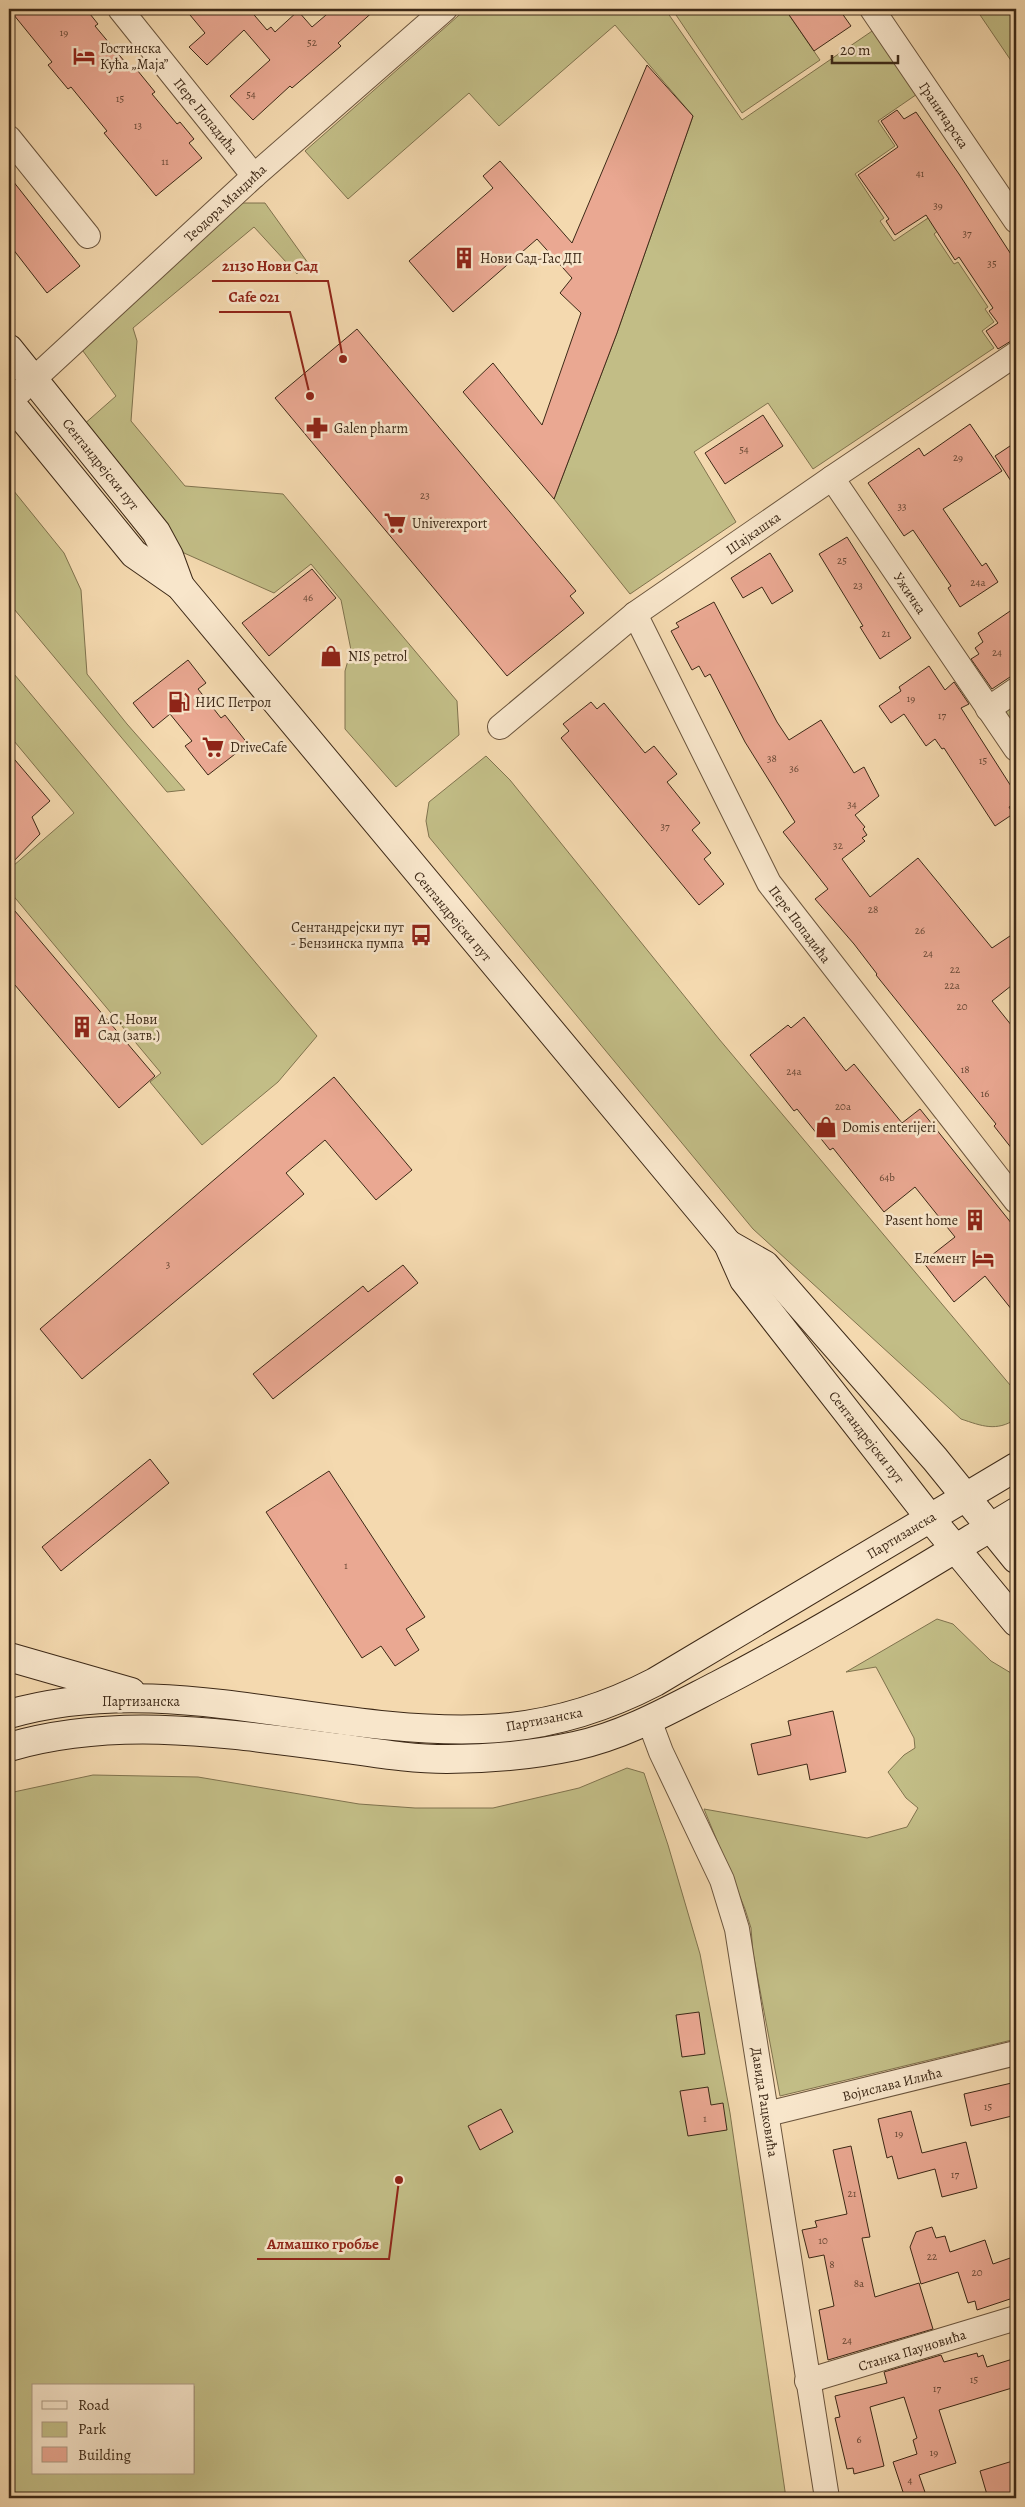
<svg xmlns="http://www.w3.org/2000/svg" width="1025" height="2507" font-family="Alegreya,serif">
<style>
.green{fill:#c2bd86;stroke:#80734e;fill-rule:evenodd}
.building{fill:#eaa892;stroke:#3d2917}
.lines{fill:none;stroke-linecap:round;stroke-linejoin:round}
.minor-casing{stroke:#6b553d;stroke-width:26}
.secondary-casing{stroke:#3d2917;stroke-width:30}
.minor{stroke:#f8e6cb;stroke-width:24}
.secondary{stroke:#f8e6cb;stroke-width:28}
.labels{text-anchor:middle;stroke-width:5;stroke-linejoin:round;paint-order:stroke}
.number-label{font-size:11px;fill:#684936}
.poi-label{font-size:14px;fill:#3d2917;stroke:#f8e6cb;text-anchor:start}
.street-label{font-size:14px;fill:#3d2917;stroke:#f8e6cb}
.leader{fill:none;stroke:#8f2418;stroke-width:2}
.callout-dot{fill:#8f2418;stroke:#f8e6cb;stroke-width:2}
.callout-label{font-size:15px;text-anchor:middle;font-weight:bold;fill:#8f2418;stroke:#f8e6cb;stroke-width:5;stroke-linejoin:round;paint-order:stroke}
</style>
<rect width="100%" height="100%" fill="#f4d9af"/>
<filter id="stains"><feTurbulence type="fractalNoise" baseFrequency=".004" numOctaves="4"/><feColorMatrix values="0 0 0 0 .2 0 0 0 0 .09 0 0 0 0 .02 0 0 0 .5 -.17"/></filter>
<radialGradient id="worn" r=".72"><stop offset=".6" stop-color="#630" stop-opacity="0"/><stop offset="1" stop-color="#630" stop-opacity=".3"/></radialGradient>
<g class="green">
<path d="M 466,9 L 665,9 L 742,120 L 878,27 L 923,90 L 878,121 L 895,146 L 855,174 L 884,218 L 880,221 L 894,241 L 931,216 L 940,229 L 934,234 L 954,264 L 958,262 L 988,307 L 985,309 L 994,322 L 982,331 L 994,348 L 813,469 L 768,403 L 694,452 L 736,522 L 630,594 L 554,499 L 617,333 L 693,116 L 615,25 L 499,126 L 469,93 L 348,199 L 305,151 Z"/>
<path d="M 672,9 L 785,9 L 820,60 L 742,113 Z"/>
<path d="M 976,9 L 1016,9 L 1016,68 Z"/>
<path d="M 238,203 L 265,203 L 308,263 L 297,274 L 254,227 L 133,328 L 137,341 L 131,421 L 185,486 L 283,494 L 457,701 L 459,735 L 396,787 L 345,729 L 345,671 L 351,650 L 341,600 L 311,564 L 274,593 L 184,553 L 82,426 L 116,396 L 80,347 Z"/>
<path d="M 9,485 L 64,553 L 81,590 L 87,674 L 127,724 L 185,790 L 167,792 L 9,603 Z"/>
<path d="M 9,668 L 317,1036 L 278,1082 L 202,1145 L 150,1082 L 161,1073 L 11,893 L 13,866 L 74,813 L 9,735 Z"/>
<path d="M 1016,699 L 1016,736 L 999,710 Z"/>
<path d="M 486,756 L 510,780 L 719,1039 L 1016,1392 L 1016,1419 C 996,1432 982,1426 961,1419 L 753,1229 L 429,837 L 426,821 L 429,802 Z"/>
<path d="M 937,1619 L 953,1624 L 991,1661 L 1016,1676 L 1016,2039 L 780,2096 L 753,1953 L 751,1928 L 745,1909 L 704,1809 L 867,1838 L 907,1827 L 918,1808 L 906,1798 L 888,1772 L 904,1755 L 915,1748 L 914,1738 L 876,1667 L 846,1672 Z"/>
<path d="M 627,1768 L 644,1773 L 668,1845 L 700,1954 L 730,2113 L 786,2498 L 9,2498 L 9,1793 L 93,1775 L 198,1777 L 359,1804 L 415,1808 L 493,1808 L 579,1788 ZM 34,2386 L 194,2386 L 194,2473 L 34,2473 Z"/>
</g>
<g class="building">
<path d="M 9,9 L 86,9 L 98,24 L 95,26 L 130,68 L 133,65 L 155,92 L 152,94 L 177,124 L 180,122 L 194,139 L 189,143 L 202,158 L 156,196 L 104,133 L 107,131 L 71,87 L 68,89 L 48,65 L 52,62 Z"/>
<path d="M 185,9 L 249,9 L 267,30 L 271,27 L 275,32 L 298,11 L 312,27 L 333,9 L 376,9 L 338,43 L 341,46 L 292,88 L 290,86 L 253,120 L 230,96 L 270,60 L 244,30 L 207,65 L 189,47 L 205,33 Z"/>
<path d="M 785,9 L 839,9 L 851,26 L 814,51 Z"/>
<path d="M 647,65 L 693,116 L 617,333 L 554,499 L 463,392 L 493,363 L 542,425 L 581,313 L 560,293 L 572,278 L 537,239 L 453,312 L 409,261 L 493,188 L 483,176 L 500,161 L 572,243 Z"/>
<path d="M 897,110 L 904,119 L 916,112 L 959,174 L 1016,262 L 1016,340 L 1011,341 L 998,349 L 986,331 L 998,323 L 989,311 L 993,308 L 959,257 L 955,260 L 926,215 L 895,235 L 886,221 L 889,219 L 858,175 L 898,147 L 881,121 Z"/>
<path d="M 9,176 L 80,266 L 47,293 L 9,244 Z"/>
<path d="M 357,329 L 576,591 L 570,596 L 584,613 L 507,676 L 275,398 Z"/>
<path d="M 763,415 L 783,446 L 725,484 L 705,453 Z"/>
<path d="M 970,424 L 1002,471 L 943,509 L 982,566 L 986,563 L 998,582 L 960,607 L 948,588 L 951,586 L 913,530 L 904,536 L 868,483 L 919,448 L 924,456 Z"/>
<path d="M 1016,442 L 1016,489 L 995,456 Z"/>
<path d="M 847,537 L 911,638 L 880,659 L 860,627 L 863,626 L 819,554 Z"/>
<path d="M 770,553 L 793,591 L 772,604 L 762,587 L 743,598 L 731,578 Z"/>
<path d="M 312,569 L 336,598 L 269,656 L 242,623 Z"/>
<path d="M 714,602 L 777,722 L 789,740 L 821,720 L 854,773 L 864,767 L 879,796 L 855,815 L 865,827 L 863,829 L 867,835 L 862,838 L 865,841 L 842,859 L 870,897 L 918,858 L 992,948 L 1016,932 L 1016,982 L 992,1001 L 1016,1031 L 1016,1154 L 994,1126 L 996,1124 L 876,975 L 877,974 L 854,944 L 815,899 L 828,889 L 783,832 L 795,822 L 745,742 L 710,674 L 705,677 L 699,666 L 692,670 L 671,631 L 679,627 L 676,623 Z"/>
<path d="M 1016,607 L 1016,673 L 992,689 L 971,659 L 979,654 L 975,648 L 983,642 L 978,633 Z"/>
<path d="M 188,660 L 206,683 L 198,689 L 221,718 L 225,715 L 248,744 L 208,775 L 185,746 L 192,741 L 170,714 L 153,728 L 133,703 Z"/>
<path d="M 929,666 L 945,690 L 954,682 L 969,704 L 961,708 L 1016,794 L 1016,802 L 1009,807 L 1013,814 L 995,826 L 944,748 L 942,749 L 935,739 L 926,746 L 904,714 L 891,723 L 879,706 L 901,691 L 899,687 Z"/>
<path d="M 591,702 L 597,709 L 604,703 L 645,753 L 654,746 L 677,774 L 667,782 L 700,823 L 692,830 L 711,853 L 704,859 L 724,884 L 699,905 L 561,738 L 569,731 L 563,724 Z"/>
<path d="M 9,753 L 50,801 L 32,817 L 40,834 L 9,866 Z"/>
<path d="M 9,904 L 155,1076 L 119,1108 L 9,978 Z"/>
<path d="M 804,1017 L 846,1071 L 854,1064 L 902,1123 L 920,1109 L 1016,1229 L 1016,1315 L 985,1276 L 954,1302 L 923,1262 L 955,1237 L 915,1187 L 884,1212 L 833,1148 L 830,1150 L 797,1109 L 794,1111 L 750,1055 L 788,1025 L 791,1028 Z"/>
<path d="M 334,1077 L 412,1170 L 376,1200 L 325,1140 L 286,1173 L 304,1194 L 82,1379 L 40,1329 Z"/>
<path d="M 403,1265 L 418,1283 L 273,1399 L 253,1374 L 363,1286 L 368,1292 Z"/>
<path d="M 150,1459 L 169,1483 L 61,1571 L 42,1547 Z"/>
<path d="M 329,1471 L 425,1617 L 406,1629 L 419,1650 L 395,1666 L 381,1646 L 362,1658 L 266,1512 Z"/>
<path d="M 833,1711 L 846,1772 L 810,1780 L 807,1764 L 758,1775 L 751,1744 L 791,1735 L 788,1721 Z"/>
<path d="M 699,2012 L 705,2054 L 682,2057 L 676,2015 Z"/>
<path d="M 1016,2082 L 1016,2115 L 971,2126 L 964,2094 Z"/>
<path d="M 708,2087 L 711,2105 L 723,2103 L 727,2130 L 688,2136 L 680,2091 Z"/>
<path d="M 501,2109 L 513,2132 L 480,2150 L 468,2126 Z"/>
<path d="M 911,2111 L 922,2153 L 966,2142 L 977,2188 L 942,2197 L 935,2169 L 898,2179 L 892,2156 L 887,2158 L 878,2119 Z"/>
<path d="M 851,2146 L 870,2237 L 862,2238 L 875,2297 L 919,2283 L 933,2329 L 828,2360 L 819,2310 L 834,2306 L 824,2255 L 809,2258 L 802,2230 L 817,2227 L 815,2221 L 847,2214 L 833,2150 Z"/>
<path d="M 932,2227 L 936,2238 L 945,2236 L 950,2252 L 985,2240 L 993,2264 L 1016,2256 L 1016,2297 L 977,2310 L 975,2301 L 968,2303 L 958,2272 L 921,2284 L 910,2247 L 916,2232 Z"/>
<path d="M 977,2353 L 978,2357 L 983,2355 L 987,2367 L 1016,2358 L 1016,2381 L 1011,2383 L 1012,2388 L 939,2410 L 956,2463 L 919,2475 L 927,2498 L 905,2498 L 893,2462 L 917,2454 L 913,2440 L 917,2438 L 904,2397 L 870,2407 L 884,2466 L 854,2474 L 853,2468 L 847,2469 L 835,2418 L 840,2417 L 835,2396 L 887,2383 L 884,2372 L 941,2355 L 944,2362 Z"/>
<path d="M 1016,2460 L 1016,2498 L 988,2498 L 980,2471 Z"/>
</g>
<g class="lines">
<g class="minor-casing">
<g id="minor">
<path d="M 120,9 L 254,176"/>
<path d="M 872,9 L 1016,221"/>
<path d="M 9,138 L 88,236"/>
<path d="M 9,402 L 254,176 L 445,9"/>
<path d="M 832,478 L 1016,749"/>
<path d="M 635,614 L 769,883 L 1016,1201"/>
<path d="M 988,709 L 1016,690"/>
<path d="M 500,727 L 635,614 L 832,478 L 1016,354"/>
<path d="M 649,1720 L 661,1752 L 722,1880 L 737,1929 L 827,2498"/>
<path d="M 767,2114 L 1016,2053"/>
<path d="M 807,2381 L 1016,2318"/>
</g>
</g>
<g class="secondary-casing">
<g id="secondary">
<path d="M 9,349 L 156,532 L 169,556 L 180,586"/>
<path d="M 9,401 L 134,554 L 180,586 L 714,1227 L 728,1244 L 744,1280 L 930,1518 L 1016,1622"/>
<path d="M 728,1244 L 765,1265 L 935,1459 L 1016,1559"/>
<path d="M 9,1657 L 131,1692"/>
<path d="M 9,1714 C 166,1669 324,1735 482,1729 C 542,1727 601,1710 655,1682 L 1016,1467"/>
<path d="M 9,1747 C 119,1715 229,1734 340,1748 C 376,1753 411,1759 447,1759 C 490,1759 533,1755 575,1746 C 626,1735 673,1708 718,1685 C 820,1632 918,1571 1016,1512"/>
</g>
</g>
<use href="#minor" class="minor"/>
<use href="#secondary" class="secondary"/>
</g>
<defs>
<g id="hotel-bare" transform="scale(1.725)"><path d="M-6-4.5h1.5V1H6V5H4.5V3h-9V5H-6ZM-4 0a1.8 1.8 0 1 1 3.6 0ZM.5 0V-2.5h3Q6-2.5 6 0Z" fill="#8f2418" stroke="#f8e6cb" stroke-width="2.5" paint-order="stroke"/></g>
<g id="building-bare" transform="scale(1.725)"><path d="M-4-6H4V6H1V3H-1V6H-4ZM-2.5-4.3h1.7v1.8h-1.7ZM.8-4.3h1.7v1.8H.8ZM-2.5-1h1.7V.8h-1.7ZM.8-1h1.7V.8H.8Z" fill="#8f2418" stroke="#f8e6cb" stroke-width="2.5" paint-order="stroke"/></g>
<g id="pharmacy-bare" transform="scale(1.725)"><path d="M-2-6h4v4h4v4h-4v4h-4v-4h-4v-4h4Z" fill="#8f2418" stroke="#f8e6cb" stroke-width="2.5" paint-order="stroke"/></g>
<g id="supermarket-bare" transform="scale(1.725)"><path d="M-6-5.5h2.5l.6 2H6L4.5 2H-2.5L-4.4-4H-6ZM-1.5 3.2a1.3 1.3 0 1 0 .1 0ZM3 3.2a1.3 1.3 0 1 0 .1 0Z" fill="#8f2418" stroke="#f8e6cb" stroke-width="2.5" paint-order="stroke"/></g>
<g id="shop-bare" transform="scale(1.725)"><path d="M-5-2.5h2.3a2.7 3.5 0 0 1 5.4 0H5L5.5 6h-11ZM-1.5-2.5h3a1.5 2.3 0 0 0-3 0Z" fill="#8f2418" stroke="#f8e6cb" stroke-width="2.5" paint-order="stroke"/></g>
<g id="fuel-bare" transform="scale(1.725)"><path d="M-5.5-6h7V0h2V4h1.3V-2.5L3-4.5l.8-.8L6-3V5H2.5V1h-1V6h-7ZM-4.2-4.7v3.2H.2V-4.7Z" fill="#8f2418" stroke="#f8e6cb" stroke-width="2.5" paint-order="stroke"/></g>
<g id="bus-bare" transform="scale(1.725)"><path d="M-5-6H5V4H4V6H2V4H-2V6H-4V4H-5ZM-3.5-4V0h7V-4ZM-3.5 1.2v1.5H-2V1.2ZM2 1.2v1.5H3.5V1.2Z" fill="#8f2418" stroke="#f8e6cb" stroke-width="2.5" paint-order="stroke"/></g>
</defs>
<g fill-rule="evenodd">
<use href="#hotel-bare" x="84" y="56"/>
<use href="#building-bare" x="464" y="258"/>
<use href="#pharmacy-bare" x="317" y="428"/>
<use href="#supermarket-bare" x="395" y="523"/>
<use href="#shop-bare" x="331" y="656"/>
<use href="#fuel-bare" x="179" y="702"/>
<use href="#supermarket-bare" x="213" y="747"/>
<use href="#bus-bare" x="421" y="935"/>
<use href="#building-bare" x="82" y="1027"/>
<use href="#shop-bare" x="826" y="1127"/>
<use href="#building-bare" x="975" y="1220"/>
<use href="#hotel-bare" x="983" y="1258"/>
</g>
<g class="labels">
<g class="number-label">
<text x="64" y="36">19</text>
<text x="312" y="46">52</text>
<text x="251" y="98">54</text>
<text x="120" y="102">15</text>
<text x="138" y="129">13</text>
<text x="165" y="165">11</text>
<text x="920" y="177">41</text>
<text x="938" y="209">39</text>
<text x="967" y="237">37</text>
<text x="992" y="267">35</text>
<text x="744" y="453">54</text>
<text x="958" y="461">29</text>
<text x="425" y="499">23</text>
<text x="902" y="510">33</text>
<text x="842" y="564">25</text>
<text x="978" y="586">24a</text>
<text x="858" y="589">23</text>
<text x="308" y="601">46</text>
<text x="886" y="637">21</text>
<text x="997" y="656">24</text>
<text x="911" y="702">19</text>
<text x="942" y="719">17</text>
<text x="772" y="762">38</text>
<text x="983" y="764">15</text>
<text x="794" y="772">36</text>
<text x="852" y="808">34</text>
<text x="665" y="830">37</text>
<text x="838" y="849">32</text>
<text x="873" y="913">28</text>
<text x="920" y="934">26</text>
<text x="928" y="957">24</text>
<text x="955" y="973">22</text>
<text x="952" y="989">22a</text>
<text x="962" y="1010">20</text>
<text x="965" y="1073">18</text>
<text x="794" y="1075">24a</text>
<text x="985" y="1097">16</text>
<text x="843" y="1110">20a</text>
<text x="887" y="1181">64b</text>
<text x="168" y="1268">3</text>
<text x="346" y="1569">1</text>
<text x="988" y="2110">15</text>
<text x="705" y="2122">1</text>
<text x="899" y="2137">19</text>
<text x="955" y="2178">17</text>
<text x="852" y="2197">21</text>
<text x="823" y="2244">10</text>
<text x="932" y="2260">22</text>
<text x="832" y="2268">8</text>
<text x="977" y="2276">20</text>
<text x="859" y="2287">8a</text>
<text x="847" y="2344">24</text>
<text x="974" y="2383">15</text>
<text x="937" y="2392">17</text>
<text x="859" y="2443">6</text>
<text x="934" y="2456">19</text>
<text x="910" y="2484">4</text>
</g>
<g class="poi-label">
<text x="100" y="53">Гостинска<tspan x="100" dy="16">Кућа „Маја”</tspan></text>
<text x="480" y="263">Нови Сад-Гас ДП</text>
<text x="334" y="433">Galen pharm</text>
<text x="412" y="528">Univerexport</text>
<text x="348" y="661">NIS petrol</text>
<text x="195" y="707">НИС Петрол</text>
<text x="230" y="752">DriveCafe</text>
<text x="404" y="932" text-anchor="end">Сентандрејски пут<tspan x="404" dy="16">- Бензинска пумпа</tspan></text>
<text x="98" y="1024">А.С. Нови<tspan x="98" dy="16">Сад (затв.)</tspan></text>
<text x="842" y="1132">Domis enterijeri</text>
<text x="958" y="1225" text-anchor="end">Pasent home</text>
<text x="966" y="1263" text-anchor="end">Елемент</text>
</g>
<g class="street-label">
<text transform="translate(944 115) rotate(56)" y="5">Граничарска</text>
<text transform="translate(206 116) rotate(51)" y="5">Пере Попадића</text>
<text transform="translate(225 203) rotate(-43)" y="5">Теодора Мандића</text>
<text transform="translate(101 464) rotate(51)" y="5">Сентандрејски пут</text>
<text transform="translate(753 533) rotate(-35)" y="5">Шајкашка</text>
<text transform="translate(910 593) rotate(56)" y="5">Ужичка</text>
<text transform="translate(453 916) rotate(50)" y="5">Сентандрејски пут</text>
<text transform="translate(800 924) rotate(53)" y="5">Пере Попадића</text>
<text transform="translate(867 1437) rotate(52)" y="5">Сентандрејски пут</text>
<text transform="translate(901 1535) rotate(-31)" y="5">Партизанска</text>
<text x="141" y="1706">Партизанска</text>
<text transform="translate(544 1719) rotate(-11)" y="5">Партизанска</text>
<text transform="translate(892 2084) rotate(-14)" y="5">Војислава Илића</text>
<text transform="translate(765 2102) rotate(81)" y="5">Давида Рацковића</text>
<text transform="translate(912 2350) rotate(-17)" y="5">Станка Пауновића</text>
</g>
</g>
<path class="leader" d="M343 359L328 281H212M310 396L290 312H219M399 2180L389 2259H257"/>
<g class="callout-dot">
<circle cx="343" cy="359" r="5"/>
<circle cx="310" cy="396" r="5"/>
<circle cx="399" cy="2180" r="5"/>
</g>
<g class="callout-label">
<text x="270" y="271">21130 Нови Сад</text>
<text x="254" y="302">Cafe 021</text>
<text x="323" y="2249">Алмашко гробље</text>
</g>
<rect width="1025" height="2507" fill="none" stroke="#f4d9af" stroke-width="30"/>
<rect x="10" y="10" width="1005" height="2487" fill="none" stroke="#3d2917" stroke-width="2.5"/>
<rect x="15" y="15" width="995" height="2477" fill="none" stroke="#3d2917"/>
<rect x="32" y="2384" width="162" height="90" fill="#f8e6cb" stroke="#ad9a83"/>
<rect x="42" y="2401" width="25" height="8" fill="#f8e6cb" stroke="#ad9a83"/>
<text x="78" y="2410" font-size="15" fill="#3d2917">Road</text>
<rect x="42" y="2422" width="25" height="15" fill="#c2bd86" stroke="#ad9a83"/>
<text x="78" y="2434" font-size="15" fill="#3d2917">Park</text>
<rect x="42" y="2447" width="25" height="15" fill="#eaa892" stroke="#ad9a83"/>
<text x="78" y="2460" font-size="15" fill="#3d2917">Building</text>
<path d="M832 55v8h66v-8" fill="none" stroke="#3d2917" stroke-width="2.5"/>
<text x="840" y="55" font-size="15" fill="#3d2917" stroke="#f8e6cb" stroke-width="4" paint-order="stroke">20 m</text>
<rect width="100%" height="100%" filter="url(#stains)"/>
<rect width="100%" height="100%" fill="url(#worn)"/>
</svg>
